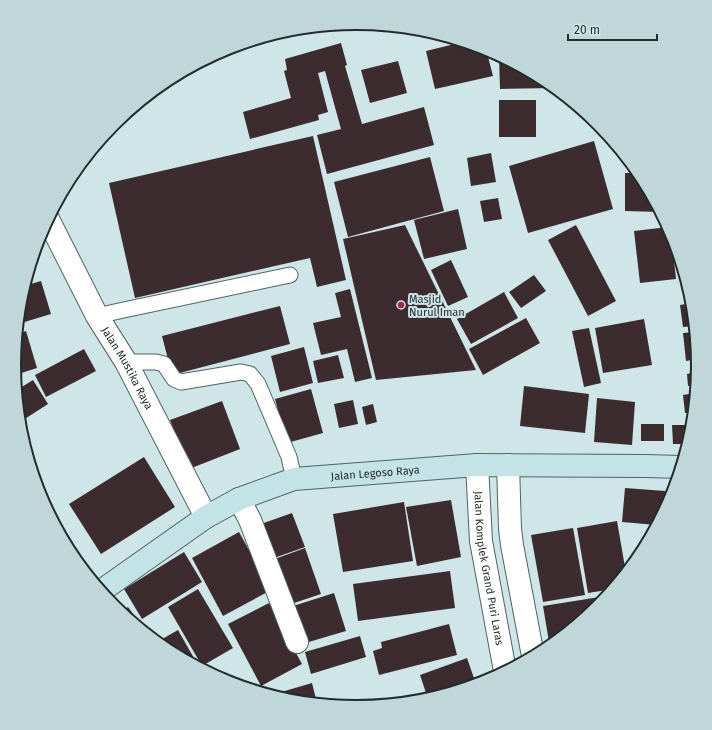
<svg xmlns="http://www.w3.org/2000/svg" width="712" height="730" font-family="'Fira Sans',sans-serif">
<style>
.building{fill:#3c2c30}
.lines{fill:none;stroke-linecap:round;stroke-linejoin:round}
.lane-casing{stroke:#4e6465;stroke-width:17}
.street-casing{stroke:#4e6465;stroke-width:24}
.secondary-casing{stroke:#4e6465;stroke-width:24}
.lane{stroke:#fff;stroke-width:15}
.street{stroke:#fff;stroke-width:22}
.secondary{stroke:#c3e3e6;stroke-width:22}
.poi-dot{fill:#ad205d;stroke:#cee6e8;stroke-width:1.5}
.labels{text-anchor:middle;stroke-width:4;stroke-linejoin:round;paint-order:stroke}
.poi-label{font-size:11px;fill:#232c2d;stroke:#cee6e8;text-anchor:start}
.street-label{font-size:11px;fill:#232c2d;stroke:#cee6e8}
.rim{fill:none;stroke:#232c2d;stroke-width:2}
</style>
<rect width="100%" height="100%" fill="#cee6e8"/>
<g class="building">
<path d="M 463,42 L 486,49 L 493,76 L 435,89 L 426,51 Z"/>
<path d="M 341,43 L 347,65 L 345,66 L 362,124 L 424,107 L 434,145 L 327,174 L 317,135 L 341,129 L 325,71 L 318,73 L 328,112 L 318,115 L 319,120 L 250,139 L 243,112 L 291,98 L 284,71 L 287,70 L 285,59 Z"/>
<path d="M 499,56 L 546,81 L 555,88 L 500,89 Z"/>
<path d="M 398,61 L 407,93 L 370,103 L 361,70 Z"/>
<rect x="499" y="100" width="37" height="37"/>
<path d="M 313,136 L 346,280 L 317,287 L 310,258 L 135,298 L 109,183 Z"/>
<path d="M 594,141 L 613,209 L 528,233 L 509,166 Z"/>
<path d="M 491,153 L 496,182 L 471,186 L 467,158 Z"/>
<path d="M 430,157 L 444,211 L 348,237 L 334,182 Z"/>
<path d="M 625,173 L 639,173 L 660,212 L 625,211 Z"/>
<path d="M 498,198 L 502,219 L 484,222 L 480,201 Z"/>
<path d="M 458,209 L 467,249 L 424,259 L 414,220 Z"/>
<path d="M 405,225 L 476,370 L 376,380 L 343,239 Z"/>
<path d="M 576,225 L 616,301 L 588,316 L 548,240 Z"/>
<path d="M 668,227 L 671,233 L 676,279 L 640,283 L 634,231 Z"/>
<path d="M 451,260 L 468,297 L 448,306 L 431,270 Z"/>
<path d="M 534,275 L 546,291 L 521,308 L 509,292 Z"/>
<path d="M 41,281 L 51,314 L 18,324 L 21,298 L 24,286 Z"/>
<path d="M 350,289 L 372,378 L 355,382 L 347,349 L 321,355 L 313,323 L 341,317 L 335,293 Z"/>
<path d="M 504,292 L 518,318 L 471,344 L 457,319 Z"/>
<path d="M 692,303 L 694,326 L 683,327 L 680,305 Z"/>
<path d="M 280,306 L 290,344 L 172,375 L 162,336 Z"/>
<path d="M 526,318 L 540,343 L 483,375 L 469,349 Z"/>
<path d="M 644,319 L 652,365 L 603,373 L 595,328 Z"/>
<path d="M 589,328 L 601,383 L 584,387 L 572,331 Z"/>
<path d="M 26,331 L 37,368 L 15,375 L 14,365 L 17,334 Z"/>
<path d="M 695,332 L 697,359 L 686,361 L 683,333 Z"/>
<path d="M 304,347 L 313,383 L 280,392 L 271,356 Z"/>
<path d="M 84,349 L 96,371 L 46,397 L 35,375 Z"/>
<path d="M 338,355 L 344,378 L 318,383 L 313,361 Z"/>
<path d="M 697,372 L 696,384 L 688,386 L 687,374 Z"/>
<path d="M 33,380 L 48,404 L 20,422 L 17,390 Z"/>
<path d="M 524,386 L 589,394 L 585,433 L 520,426 Z"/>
<path d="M 311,389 L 323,433 L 287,443 L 275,399 Z"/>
<path d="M 695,393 L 693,412 L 685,413 L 683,395 Z"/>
<path d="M 597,398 L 635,402 L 632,445 L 594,442 Z"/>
<path d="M 353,400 L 358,424 L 339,428 L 334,404 Z"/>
<path d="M 222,401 L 240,449 L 189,469 L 170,420 Z"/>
<path d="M 373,404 L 377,422 L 366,425 L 362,407 Z"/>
<rect x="641" y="424" width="23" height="17"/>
<path d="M 672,425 L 692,425 L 691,432 L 688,444 L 673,444 Z"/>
<path d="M 144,457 L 175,507 L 101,554 L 69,504 Z"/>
<path d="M 625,488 L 665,491 L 664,511 L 656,525 L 622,522 Z"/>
<path d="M 451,500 L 461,557 L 417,566 L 406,507 Z"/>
<path d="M 404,502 L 413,561 L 343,572 L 333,514 Z"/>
<path d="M 48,508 L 65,533 L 61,536 L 47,509 Z"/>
<path d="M 292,513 L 305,547 L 274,558 L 261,524 Z"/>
<path d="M 617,521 L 626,573 L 613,589 L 588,593 L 577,528 Z"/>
<path d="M 573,528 L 585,595 L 543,602 L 531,535 Z"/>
<path d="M 239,532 L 271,590 L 223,616 L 192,558 Z"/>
<path d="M 305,548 L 321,594 L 288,605 L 272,560 Z"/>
<path d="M 184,552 L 202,582 L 142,619 L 124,589 Z"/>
<path d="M 450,571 L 455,608 L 358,621 L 353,584 Z"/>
<path d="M 198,589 L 233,648 L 202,666 L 168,607 Z"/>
<path d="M 334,593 L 346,631 L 302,644 L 290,607 Z"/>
<path d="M 606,596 L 598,607 L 556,641 L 549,642 L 543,606 Z"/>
<path d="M 269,603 L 302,664 L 261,686 L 228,624 Z"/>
<path d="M 128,607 L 147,633 L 121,612 Z"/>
<path d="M 449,624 L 457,655 L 379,675 L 373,651 L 382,648 L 381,642 Z"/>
<path d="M 178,630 L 195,660 L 190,662 L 166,649 L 157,642 Z"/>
<path d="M 360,636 L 366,657 L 311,674 L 305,652 Z"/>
<path d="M 467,658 L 476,684 L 428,699 L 420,675 Z"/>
<path d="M 312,683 L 317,703 L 289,700 L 271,695 Z"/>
</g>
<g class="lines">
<g class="lane-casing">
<g id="lane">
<path d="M 97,316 L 119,311 L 290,275"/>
<path d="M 126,362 L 156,362 L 164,364 L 174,379 L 181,382 L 241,372 L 250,374 L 258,384 L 289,457 L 294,479"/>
</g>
</g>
<g class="street-casing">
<g id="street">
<path id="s1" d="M 48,219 L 97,316 L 126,362 L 206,517"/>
<path id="s2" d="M 477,465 L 481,541 L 505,671"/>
<path d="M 508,465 L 510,529 L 512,545 L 533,656"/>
<path d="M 239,499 L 250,520 L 297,642"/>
</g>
</g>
<g class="secondary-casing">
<g id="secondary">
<path id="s3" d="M 101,591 L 206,517 L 239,499 L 294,479 L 477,465 L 646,466 L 681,467"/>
</g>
</g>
<use href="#lane" class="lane"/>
<use href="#street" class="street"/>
<use href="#secondary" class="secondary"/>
</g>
<circle class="poi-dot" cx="401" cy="305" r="4"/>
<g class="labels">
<g class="poi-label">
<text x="409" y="303">Masjid<tspan x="409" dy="13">Nurul Iman</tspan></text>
</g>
<g class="street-label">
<text dy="4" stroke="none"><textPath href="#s1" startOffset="169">Jalan Mustika Raya</textPath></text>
<text dy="4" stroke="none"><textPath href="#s3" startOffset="306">Jalan Legoso Raya</textPath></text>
<text dy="4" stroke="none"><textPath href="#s2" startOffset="104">Jalan Komplek Grand Puri Laras</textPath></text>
</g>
</g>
<path d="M0 0H712V730H0ZM21 365a335 335 0 1 1 670 0a335 335 0 1 1-670 0Z" fill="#c0d7d9" fill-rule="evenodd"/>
<path class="rim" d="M21 365a335 335 0 1 1 670 0a335 335 0 1 1-670 0Z"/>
<path d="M568 34v6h89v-6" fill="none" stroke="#232c2d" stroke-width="2"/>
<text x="574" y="34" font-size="12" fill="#232c2d" stroke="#cee6e8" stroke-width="3" paint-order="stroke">20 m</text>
</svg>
